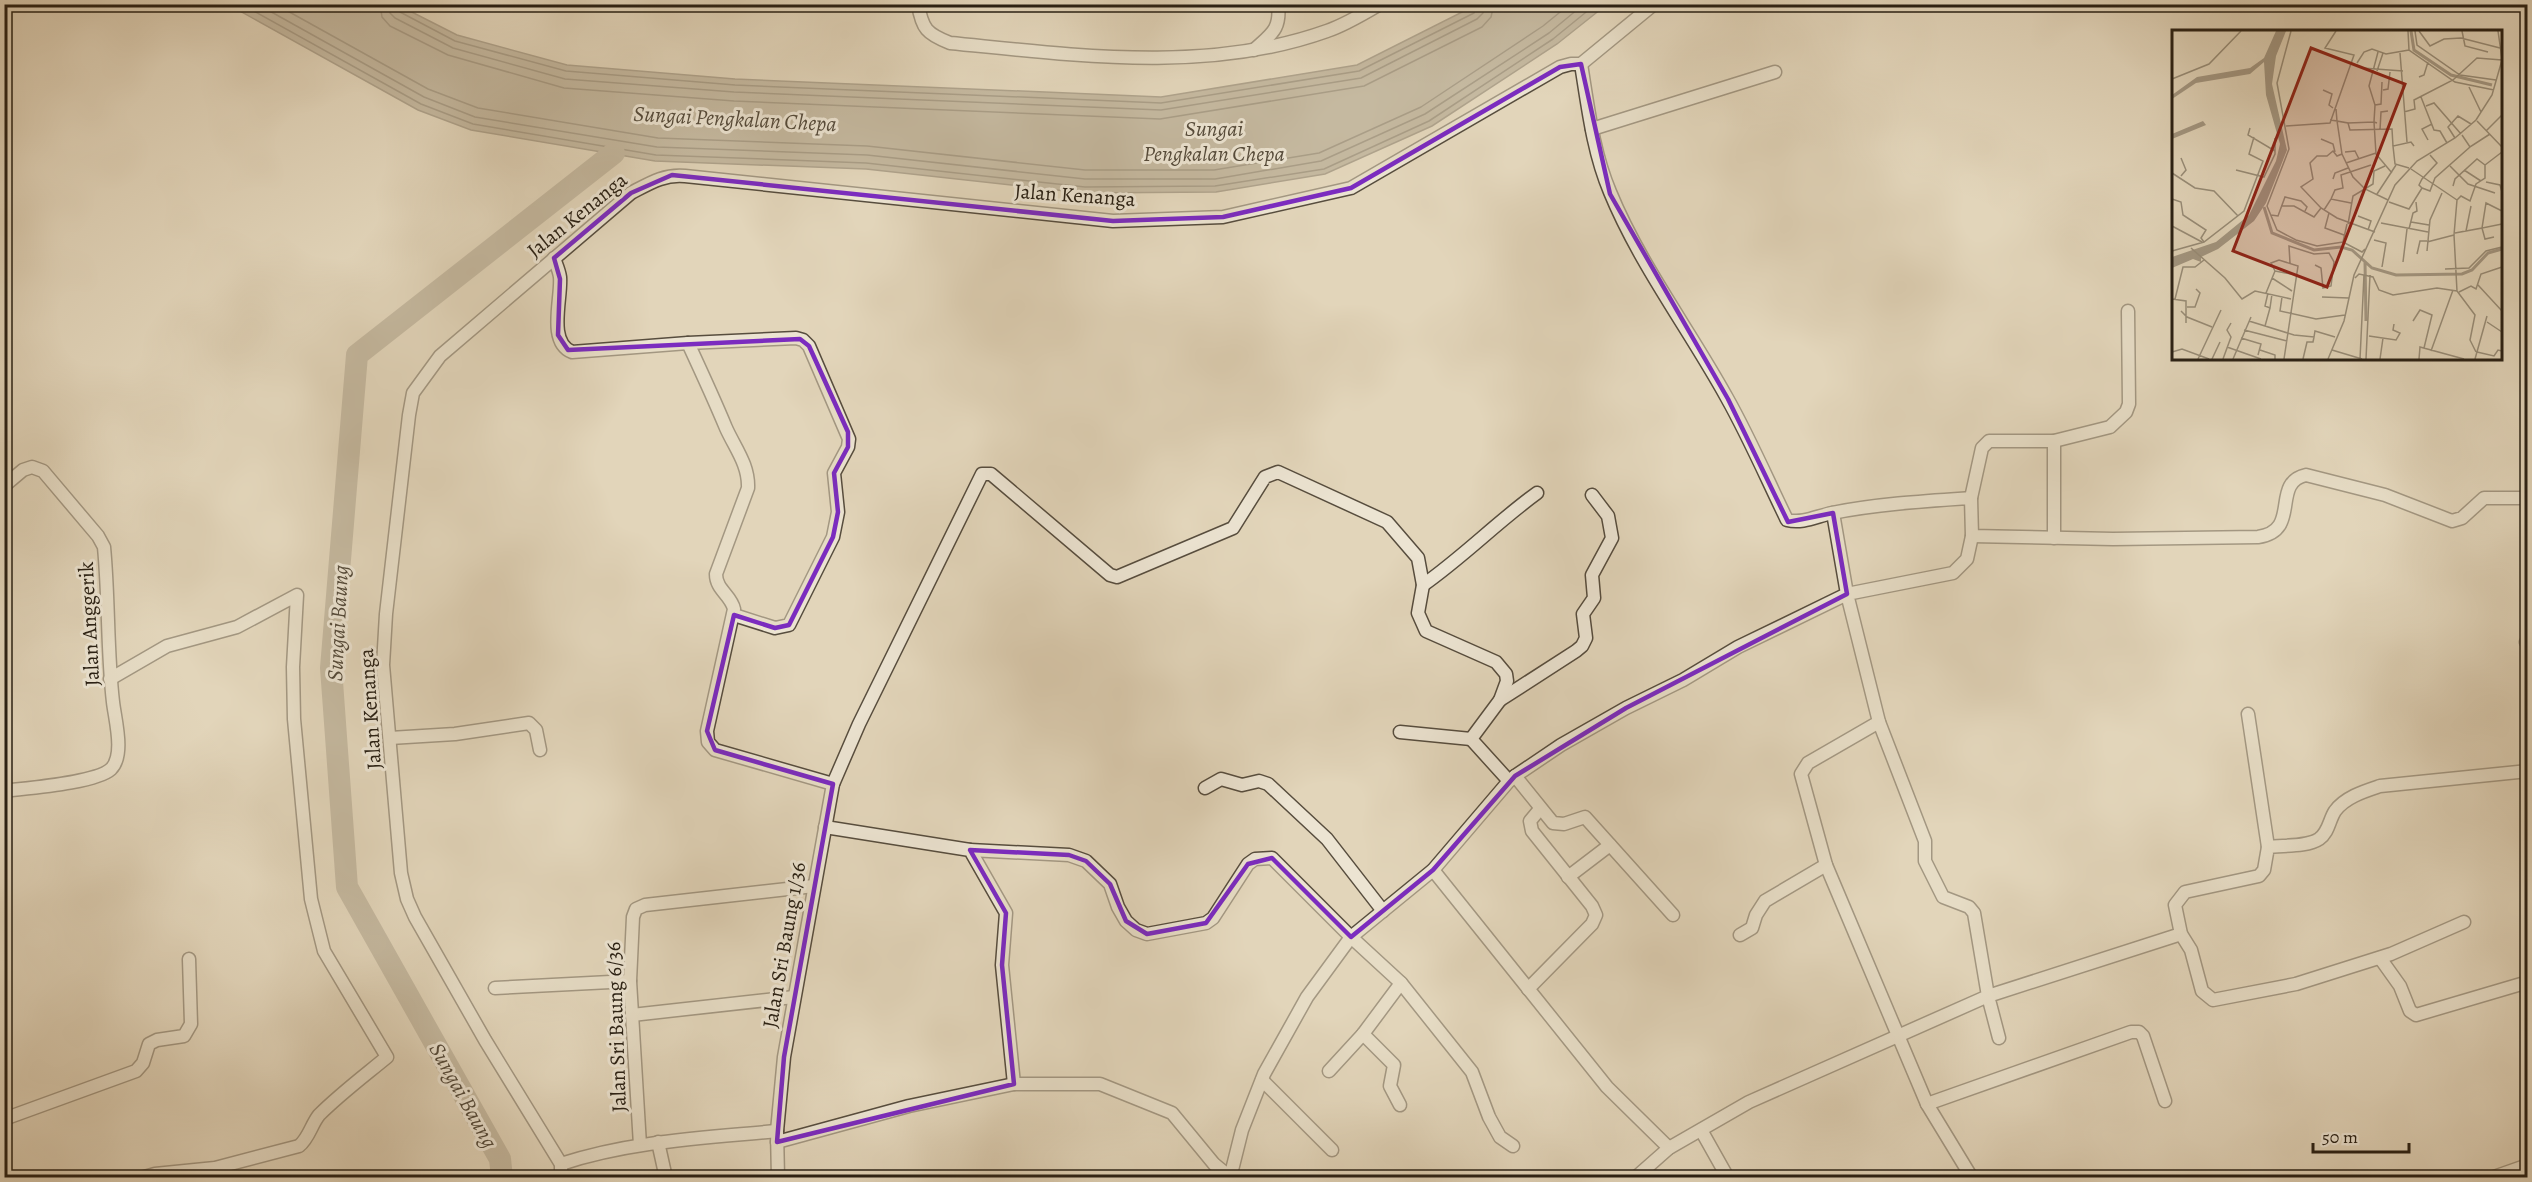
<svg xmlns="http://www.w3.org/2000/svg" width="2532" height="1182" font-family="Alegreya,serif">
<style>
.water{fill:#a39782;stroke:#726756;stroke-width:1.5}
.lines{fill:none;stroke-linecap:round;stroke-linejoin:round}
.shore{stroke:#665c4b;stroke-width:1.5}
.river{stroke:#a39782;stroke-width:22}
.minor-casing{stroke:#574d3e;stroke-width:15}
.minor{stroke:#ece4d2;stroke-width:12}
.marked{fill:none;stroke:#7b2cbf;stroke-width:4.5;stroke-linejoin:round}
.labels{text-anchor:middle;stroke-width:6;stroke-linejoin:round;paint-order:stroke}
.street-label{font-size:21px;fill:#292014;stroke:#ece4d2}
.water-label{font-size:22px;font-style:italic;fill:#544a3a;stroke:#ece4d2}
.inset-river{fill:none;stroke:#a39782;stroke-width:3}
.inset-road{fill:none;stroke:#988d78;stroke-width:1.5}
.view{fill:#8f2418;fill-opacity:0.15;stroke:#8f2418;stroke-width:3}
.inset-edge{fill:none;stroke:#292014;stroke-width:3}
</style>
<rect width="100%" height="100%" fill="#e2d5ba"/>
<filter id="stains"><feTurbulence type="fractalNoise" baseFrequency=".00333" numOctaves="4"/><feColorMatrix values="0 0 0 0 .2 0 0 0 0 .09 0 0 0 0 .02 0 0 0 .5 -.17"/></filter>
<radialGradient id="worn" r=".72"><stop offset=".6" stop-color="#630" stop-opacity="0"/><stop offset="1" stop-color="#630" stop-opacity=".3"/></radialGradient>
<path class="water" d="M 229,5 L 398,5 L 457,35 L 567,65 L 735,79 L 1161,97 L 1357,65 L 1476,5 L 1606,5 L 1557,44 L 1432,126 L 1325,174 L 1216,192 L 1084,193 L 866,169 L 655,161 L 471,130 L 418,110 Z"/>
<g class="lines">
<g class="shore">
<path d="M 241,4 L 421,104 L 473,124 L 656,155 L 866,163 L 1085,187 L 1215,186 L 1324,169 L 1429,121 L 1553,39 L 1596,4"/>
<path d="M 257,4 L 424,97 L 475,117 L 657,147 L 867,155 L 1085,179 L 1215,179 L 1321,161 L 1425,114 L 1549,33 L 1584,4"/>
<path d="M 275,4 L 428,89 L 478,108 L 658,138 L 867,146 L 1085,170 L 1214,170 L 1319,153 L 1421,107 L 1543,26 L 1570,4"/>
<path d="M 380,4 L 382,17 L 390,26 L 448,55 L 564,88 L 734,101 L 1160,119 L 1364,86 L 1482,27 L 1491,17 L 1494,4"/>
<path d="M 389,4 L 390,13 L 395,18 L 453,48 L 565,79 L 734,92 L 1161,110 L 1361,78 L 1477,19 L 1483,13 L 1485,4"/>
<path d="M 397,4 L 400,12 L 455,41 L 566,71 L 735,85 L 1161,103 L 1359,71 L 1474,13 L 1477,4"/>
</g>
<path class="river" d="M 502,1178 L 500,1159 L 347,887 L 331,668 L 357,355 L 614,153"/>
<g class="minor-casing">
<g id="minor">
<path d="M 918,4 C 922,29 927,34 950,43 C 1074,55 1207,74 1327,31 C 1345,25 1363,14 1380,4"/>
<path d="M 1254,50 C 1271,34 1281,30 1278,4"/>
<path d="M 1581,64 C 1588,107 1593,152 1610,192 C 1640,265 1689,329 1727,398 C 1749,437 1767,479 1787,520 C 1803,524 1817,516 1832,513 C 1877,504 1926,501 1971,498 L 1972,536 L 2113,539 L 2258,537 C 2302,531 2270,483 2306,475 L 2385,495 L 2452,521 L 2462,518 L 2484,498 L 2528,498"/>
<path d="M 1592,129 L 1775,72"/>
<path d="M 554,258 C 556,264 559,270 560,277 C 562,298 547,342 572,352 L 688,343 L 796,338 L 803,340 L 809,346 L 849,439 L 848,447 L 834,473 L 838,512 L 833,537 L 789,625 L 775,628 L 734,615"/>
<path d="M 688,343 C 701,371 714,399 726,428 C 735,448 749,465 748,488 L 716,574 C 716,590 731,595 734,609 L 707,731 L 708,742 L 715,750 L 833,784"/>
<path d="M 4,486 L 23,470 L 32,467 L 43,471 L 98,536 L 104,547 C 109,599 107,651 113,702 C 115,720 125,755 111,769 C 96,783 27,788 4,791"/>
<path d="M 1971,498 L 1982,448 L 1989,441 L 2054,441 L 2110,427 L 2126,412 L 2129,404 L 2128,311"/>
<path d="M 2054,538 L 2054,441"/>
<path d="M 1423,585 C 1463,557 1497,522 1537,493"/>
<path d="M 2526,642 L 2528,646"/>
<path d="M 110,679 L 167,646 L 237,627 L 297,595 L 293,667 L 294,719 L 311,899 L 324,951 L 387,1057 C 364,1076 340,1094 319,1115 C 311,1125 309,1138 299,1146 L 215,1168 L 155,1174 L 141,1178"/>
<path d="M 1500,700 L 1576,651 L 1582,646 L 1586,638 L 1583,614 L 1594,598 L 1592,575 L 1612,538 L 1608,516 L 1592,495"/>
<path d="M 2248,714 L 2268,847"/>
<path d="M 1400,732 L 1471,739"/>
<path d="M 390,738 L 455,734 L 529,723 L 536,730 L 540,750"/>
<path d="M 1515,776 L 1553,823 L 1564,824 L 1585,817 L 1673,915"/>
<path d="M 1205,788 L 1221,779 L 1242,785 L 1259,781 L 1268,784 L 1327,839 L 1383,911"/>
<path d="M 825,827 L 970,850 L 1006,913 L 1002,965 L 1014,1084"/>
<path d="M 970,850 L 1069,855 L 1086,861 L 1110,884 L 1118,907 L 1126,921 L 1136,930 L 1147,934 L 1206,923 L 1213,918 L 1248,864 L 1255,859 L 1272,858 L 1351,937 L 1401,983 L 1472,1072 L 1489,1117 L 1500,1137 L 1513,1146"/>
<path d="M 1433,870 L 1607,1087 L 1669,1148"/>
<path d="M 1568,877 L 1610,845"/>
<path d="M 2464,922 L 2391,954 L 2296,984 L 2213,1000 L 2202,991 L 2191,950 L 2181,934 L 2175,905 L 2185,892 L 2259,876 L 2264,870 L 2268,847 C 2283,845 2307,847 2319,839 C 2329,832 2329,820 2335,811 C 2345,797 2365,791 2380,786 L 2528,771"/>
<path d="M 1740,935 L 1752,928 L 1756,915 L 1765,901 L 1826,865"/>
<path d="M 2380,958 L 2400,986 L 2410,1011 L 2416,1015 L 2528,982"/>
<path d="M 495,988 L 630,981"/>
<path d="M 1528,989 L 1592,924 L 1596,915 L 1592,906 L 1532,831 L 1530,821 L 1540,809"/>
<path d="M 632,1015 L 794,997"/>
<path d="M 1363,1034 L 1394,1065 L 1390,1086 L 1400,1105"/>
<path d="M 1999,1038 L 1988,996 L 2181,934"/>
<path d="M 1329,1071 L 1363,1034 L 1401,983"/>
<path d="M 1262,1080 L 1332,1150"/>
<path d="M 1927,1104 L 2131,1032 L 2139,1032 L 2143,1036 L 2165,1101"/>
<path d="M 4,1119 L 136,1071 L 143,1063 L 149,1044 L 157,1040 L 184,1036 L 191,1024 L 189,959"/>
<path d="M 1701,1130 L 1728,1178"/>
<path d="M 658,1142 L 666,1178"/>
<path d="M 777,1142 L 909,1106 L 1014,1084 L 1100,1084 L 1172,1113 L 1214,1164 L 1231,1178"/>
<path d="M 640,1145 L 630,981 L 633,917 L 636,909 L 645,905 L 814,886"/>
<path d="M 561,1164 C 631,1141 704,1138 777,1131"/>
<path d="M 561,1178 L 561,1164 L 485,1040 L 415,917 L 407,899 L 401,873 L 383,665 L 386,614 L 409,415 L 413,393 L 440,356 L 631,193 C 650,183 664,174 685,176 L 1113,221 L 1223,217 L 1351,188 L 1560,67 L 1571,64 L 1581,64 L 1654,4"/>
<path d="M 778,1178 L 777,1131 L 784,1057 L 833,784 L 859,724 L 982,474 L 991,474 L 1110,575 L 1117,577 L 1233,528 L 1265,477 L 1278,472 L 1387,522 L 1418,558 L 1423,585 L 1418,613 L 1426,631 L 1496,662 L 1506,674 L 1507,681 L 1500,700 L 1471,739 L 1509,781"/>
<path d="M 1230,1178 L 1242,1130 L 1264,1074 L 1307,997 L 1351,937 L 1433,870 L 1509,781 L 1515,776 L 1561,745 L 1626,708 L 1683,680 L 1738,647 L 1847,594 L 1833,513"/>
<path d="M 1635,1178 L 1669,1148 L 1749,1102 L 1988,996 L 1974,913 L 1969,907 L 1943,897 L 1925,861 L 1925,841 L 1879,722"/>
<path d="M 1972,1178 L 1927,1104 L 1826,865 L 1801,774 L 1808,763 L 1879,722 L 1847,594 L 1953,573 L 1967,559 L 1972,536"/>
<path d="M 2491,1178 L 2528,1165"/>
</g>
</g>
<use href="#minor" class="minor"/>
</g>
<path d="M0 0H2532V1182H0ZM 1581,64 L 1610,194 L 1728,399 L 1788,522 L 1833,513 L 1847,594 L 1626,708 L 1515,776 L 1433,870 L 1351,937 L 1272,858 L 1248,864 L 1206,923 L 1147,934 L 1126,921 L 1110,884 L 1086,861 L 1069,855 L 970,850 L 1006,913 L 1002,965 L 1014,1084 L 777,1142 L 784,1057 L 833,784 L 715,750 L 707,731 L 734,615 L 775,628 L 789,625 L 833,537 L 838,512 L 834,473 L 848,447 L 848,432 L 809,346 L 800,339 L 568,350 L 558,335 L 560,279 L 554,258 L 631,193 L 672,175 L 1113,221 L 1223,217 L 1351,188 L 1560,67 Z" fill="#e2d5ba" fill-opacity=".55" fill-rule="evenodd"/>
<path class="marked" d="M 1581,64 L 1610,194 L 1728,399 L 1788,522 L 1833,513 L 1847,594 L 1626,708 L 1515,776 L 1433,870 L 1351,937 L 1272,858 L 1248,864 L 1206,923 L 1147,934 L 1126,921 L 1110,884 L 1086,861 L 1069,855 L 970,850 L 1006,913 L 1002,965 L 1014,1084 L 777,1142 L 784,1057 L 833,784 L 715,750 L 707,731 L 734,615 L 775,628 L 789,625 L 833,537 L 838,512 L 834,473 L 848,447 L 848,432 L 809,346 L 800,339 L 568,350 L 558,335 L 560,279 L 554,258 L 631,193 L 672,175 L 1113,221 L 1223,217 L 1351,188 L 1560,67 Z"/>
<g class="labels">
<g class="street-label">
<text transform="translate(1075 195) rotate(4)" y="7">Jalan Kenanga</text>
<text transform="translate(577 215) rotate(-39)" y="7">Jalan Kenanga</text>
<text transform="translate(89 624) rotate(-93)" y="7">Jalan Anggerik</text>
<text transform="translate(370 709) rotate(-94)" y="7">Jalan Kenanga</text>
<text transform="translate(784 945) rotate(-80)" y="7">Jalan Sri Baung 1/36</text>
<text transform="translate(616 1027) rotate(-92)" y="7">Jalan Sri Baung 6/36</text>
</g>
<g class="water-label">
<text transform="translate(735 118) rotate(3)" y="8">Sungai Pengkalan Chepa</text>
<text x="1214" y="136">Sungai<tspan x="1214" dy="25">Pengkalan Chepa</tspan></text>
<text transform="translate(337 623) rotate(-87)" y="8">Sungai Baung</text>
<text transform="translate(464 1095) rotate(61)" y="8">Sungai Baung</text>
</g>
</g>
<g transform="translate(2172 30)">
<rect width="330" height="330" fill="#e2d5ba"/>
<path d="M 104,1 L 114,1 L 104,26 L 100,54 L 115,120 L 94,173 L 82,191 L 46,219 L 29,227 L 29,232 L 21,229 L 0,238 L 0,227 L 44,212 L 77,185 L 104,131 L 108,114 L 94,65 L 92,32 L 78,44 L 24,53 L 0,69 L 0,65 L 25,47 L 78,38 L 92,28 ZM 31,91 L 34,95 L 0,109 L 0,104 Z" fill="#a39782"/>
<path class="inset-river" d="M 239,1 L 242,20 L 279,45 L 320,55M 92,177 L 100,203 L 142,220 L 169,217 L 180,220 L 200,238 L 224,245 L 290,244 L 300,240 L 316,223 L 330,219M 193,232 L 194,291"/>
<path class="inset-road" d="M 119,1 L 105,53 L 117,119 L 95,176 L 105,200 L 124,210 L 145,216 L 171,212 L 190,222 L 193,219M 236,1 L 237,20 L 283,52 L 322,60M 243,1 L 245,15 L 288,45 L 324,50M 247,1 L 258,16 L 272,9 L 289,8 L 328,18M 290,1 L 293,16 L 316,22M 326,1 L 330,29M 228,23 L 235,112M 185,33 L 192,22 L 200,19 L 214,24 L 237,20M 190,38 L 231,41M 205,41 L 211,23M 247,47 L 252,45 L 256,32M 0,49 L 37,34 L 69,1M 297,57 L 309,82M 151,60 L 160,64 L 157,75 L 161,78M 211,60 L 216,59 L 218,42M 249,67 L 262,100 L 268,101 L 275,113M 203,75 L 209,74 L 210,52M 254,76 L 262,73 L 289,104M 164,79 L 165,91 L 176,93 L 178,100 L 220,99 L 221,116M 232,82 L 243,79 L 242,70 L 281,50 L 305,28 L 330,30M 158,90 L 165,91 L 170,124 L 181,147 L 193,159 L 216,170M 305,91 L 330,117M 176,93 L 202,92 L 204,124 L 220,143M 205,93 L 202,92 L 203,75 L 197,56 L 206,22M 114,96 L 158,93 L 182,25 L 153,18 L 164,1M 78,98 L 76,105 L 103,121M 208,100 L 209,82 L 216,81M 314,101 L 330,85M 290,105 L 298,117 L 318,104M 283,108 L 276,97 L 286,86 L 299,94M 149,109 L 161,114 L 163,122M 256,110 L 250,99 L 260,94M 173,122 L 183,121 L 187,129M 170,124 L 165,126 L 161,121 L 155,126 L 145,126 L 138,133 L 141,149 L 129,157 L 149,178 L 165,188 L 203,202M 9,128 L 14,140 L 9,146M 174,133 L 204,123M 278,136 L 296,154 L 323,163M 237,138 L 223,134 L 221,116 L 239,112 L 242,116M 239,139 L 285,170M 64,140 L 92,147 L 103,124 L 103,108M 292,140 L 309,151M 0,143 L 23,158 L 42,161 L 66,186M 161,149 L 163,143 L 176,138M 314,152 L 328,155 L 330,162M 281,156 L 283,149 L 305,129 L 313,135M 250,158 L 247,155 L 250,149 L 265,133 L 258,125M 205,164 L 224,135M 0,169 L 9,172 L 11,185 L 34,200 L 29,208 L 32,212M 159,169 L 163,160 L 171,158 L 169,145 L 199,135M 285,170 L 282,205 L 285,261 L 303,285 L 298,310 L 304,322M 285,170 L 289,166 L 298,171 L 304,154 L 313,148 L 313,135 L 330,122M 217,172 L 237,179 L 250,158 L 258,161 L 263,148 L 298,117M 109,176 L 122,176 L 142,187 L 149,178M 152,180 L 159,169 L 179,173M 157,183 L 153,198 L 172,205M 99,185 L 106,186 L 113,167 L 129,171 L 135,177 L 133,181M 186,186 L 199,191 L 196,200M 239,192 L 257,195M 209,193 L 256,202M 176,194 L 181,166 L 201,154 L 202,141 L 213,136M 0,196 L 30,212M 237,199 L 241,183 L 245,181 L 244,172M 294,201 L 299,176M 283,203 L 310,198 L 314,173 L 330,181M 322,207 L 313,209 L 310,198 L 330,194M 202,210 L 214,213 L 210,237M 171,212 L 175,194M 255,212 L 282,205M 19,218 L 53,248 L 70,269 L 83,261 L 119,269M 0,221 L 32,212 L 72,181 L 91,131 L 77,124 L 82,107M 255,221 L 258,190 L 270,163M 245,224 L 248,211 L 255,211M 231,232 L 235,199M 118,233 L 117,216 L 142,224 L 157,223 L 162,232 L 159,256 L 151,258 L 149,238 L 143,235M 273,239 L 297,238 L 314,221 L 330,217M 103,241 L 99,233 L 107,230 L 126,236 L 112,329M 103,241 L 124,245M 100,248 L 120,261M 183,248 L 187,244 L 201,247 L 207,260 L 221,265 L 265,258 L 285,261M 306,255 L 330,281M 287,262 L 299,256 L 304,259 L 309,244 L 330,237M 94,263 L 103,241M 96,263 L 93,276 L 98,278 L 100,264M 110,267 L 108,281 L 144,289 L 173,285M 150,267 L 177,268M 0,269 L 14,271 L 14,293M 3,269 L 11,237 L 23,237 L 32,230M 15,277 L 23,277 L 28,263 L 24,259M 9,281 L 15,287 L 40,297M 77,291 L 122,305 L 142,307 L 143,301 L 163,307M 241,291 L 248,280 L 260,285 L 252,318M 315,292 L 330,302M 93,296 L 98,278M 72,300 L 115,311M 197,306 L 224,310 L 228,303 L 221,300 L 222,294M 69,308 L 89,314 L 86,325M 55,317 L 89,329M 88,320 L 103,325 L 103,329M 160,320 L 190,329M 259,321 L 281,260M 0,322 L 10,319 L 37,329M 305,322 L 322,326 L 326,320 L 330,321M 26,329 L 49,280M 40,329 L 48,312M 51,329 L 59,307 L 55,300 L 59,293M 61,329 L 79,287M 131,329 L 135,312 L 141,312 L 142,307M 156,329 L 172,291 L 182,245 L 223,155 L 245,131 L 283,108 L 304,90 L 320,65 L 330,30M 188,329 L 192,245M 194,329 L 198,245M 208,329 L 211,308M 247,329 L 248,317 L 292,329M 303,329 L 315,286"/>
<path class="view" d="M 139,18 L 233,54 L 155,257 L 61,221 Z"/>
<rect width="330" height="330" class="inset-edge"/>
</g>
<rect width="2532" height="1182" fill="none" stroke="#e2d5ba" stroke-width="24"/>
<rect x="6" y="6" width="2520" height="1170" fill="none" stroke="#292014" stroke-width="3"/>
<rect x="12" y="12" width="2508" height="1158" fill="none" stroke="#292014" stroke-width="1.5"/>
<path d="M2313 1143v9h96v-9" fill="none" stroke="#292014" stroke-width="3"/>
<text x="2322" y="1143" font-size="18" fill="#292014" stroke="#ece4d2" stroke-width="4.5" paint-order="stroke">50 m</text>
<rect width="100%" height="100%" filter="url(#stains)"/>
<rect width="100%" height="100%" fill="url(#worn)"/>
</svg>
